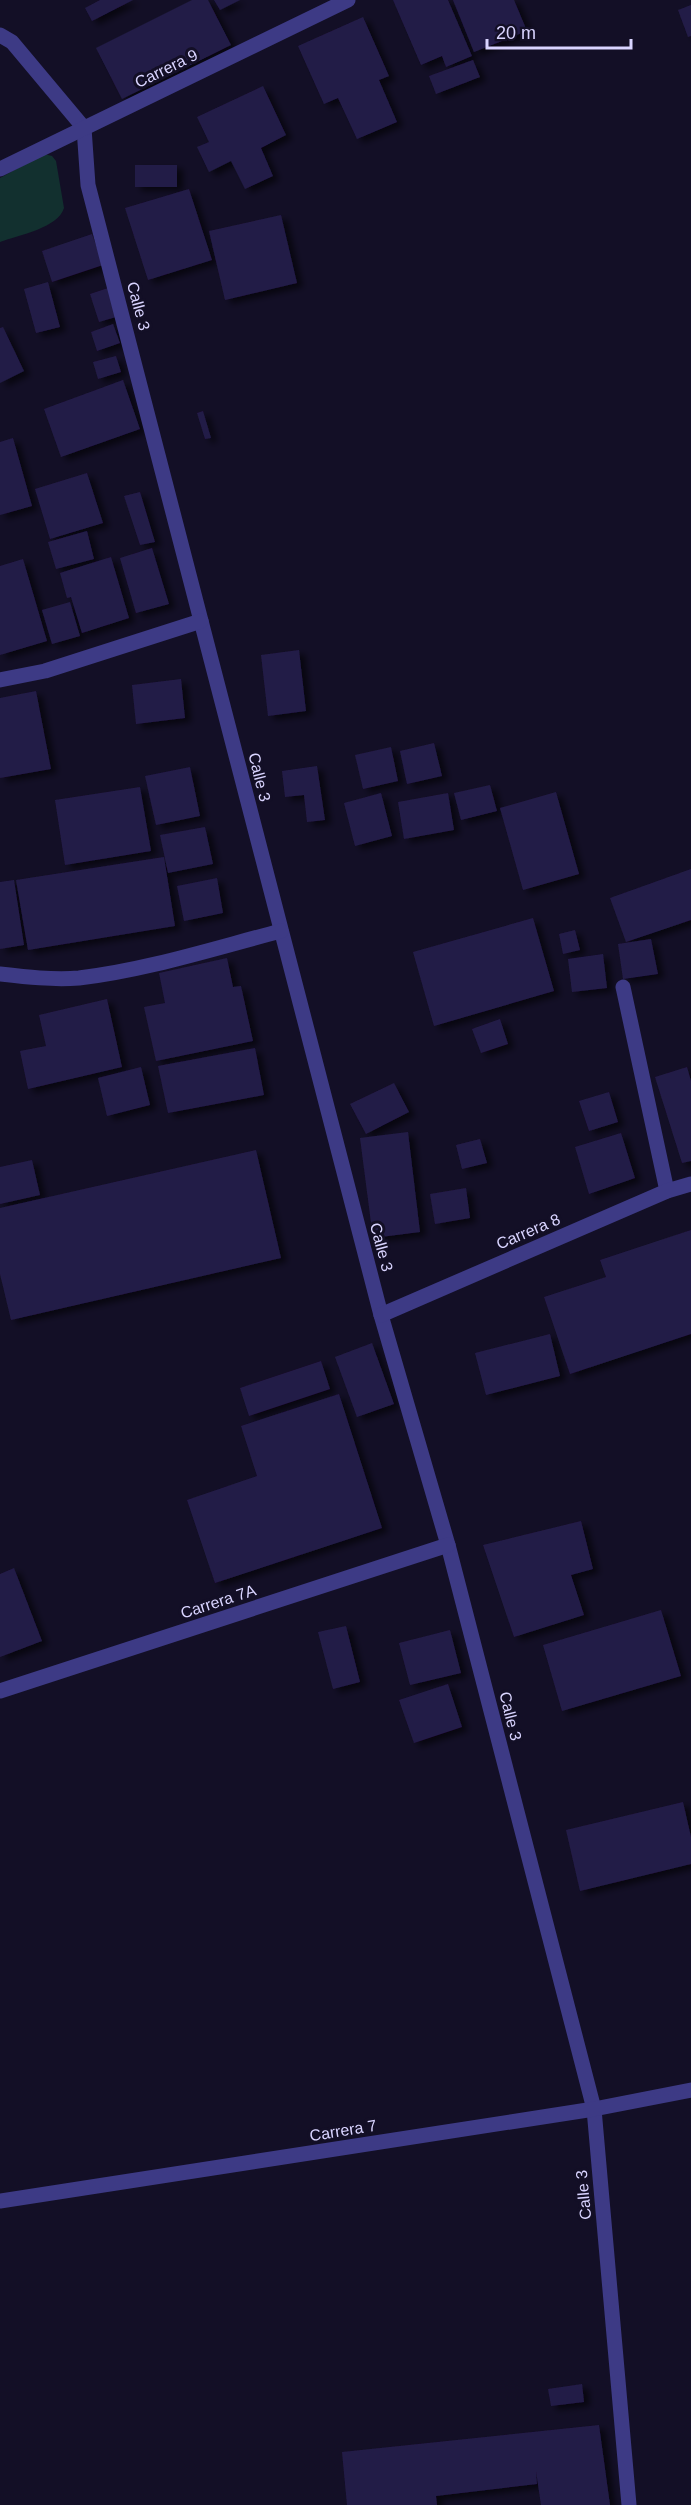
<svg xmlns="http://www.w3.org/2000/svg" width="691" height="2505" font-family="Arial,sans-serif">
<style>
.green{fill:#12302f}
.building{fill:#241b47;filter:url(#shadow)}
.lines{fill:none;stroke-linecap:round;stroke-linejoin:round}
.minor{stroke:#3d3a85;stroke-width:15}
.labels{text-anchor:middle;stroke-width:6;stroke-linejoin:round;paint-order:stroke}
.street-label{font-size:16px;fill:#d9d4ff;stroke:#130f26}
</style>
<defs>
<filter id="shadow"><feDropShadow dx="6" dy="4" stdDeviation="3" flood-color="#0009"/></filter>
</defs>
<rect width="100%" height="100%" fill="#130f26"/>
<path class="green" d="M 44,154 L 52,156 L 56,161 L 64,208 C 58,228 19,235 0,242 L 0,178 Z"/>
<g class="building">
<path d="M 100,0 L 133,0 L 92,21 L 85,8 Z"/>
<path d="M 192,0 L 208,0 L 231,45 L 122,99 L 96,48 Z"/>
<path d="M 214,0 L 240,0 L 220,10 Z"/>
<path d="M 393,0 L 448,0 L 472,56 L 446,67 L 442,56 L 421,65 Z"/>
<path d="M 453,0 L 514,0 L 527,31 L 474,52 Z"/>
<path d="M 691,5 L 691,36 L 688,37 L 678,10 Z"/>
<path d="M 363,17 L 389,76 L 379,80 L 397,122 L 357,139 L 338,98 L 324,104 L 298,46 Z"/>
<path d="M 473,60 L 480,77 L 436,94 L 429,76 Z"/>
<path d="M 263,86 L 286,135 L 261,148 L 273,176 L 245,189 L 231,161 L 209,172 L 197,147 L 209,142 L 197,117 Z"/>
<rect x="135" y="165" width="42" height="22"/>
<path d="M 189,189 L 212,260 L 148,280 L 125,208 Z"/>
<path d="M 281,215 L 297,283 L 225,300 L 209,231 Z"/>
<path d="M 92,234 L 103,265 L 52,282 L 42,251 Z"/>
<path d="M 48,282 L 60,327 L 36,333 L 24,289 Z"/>
<path d="M 108,288 L 116,317 L 99,322 L 90,294 Z"/>
<path d="M 113,324 L 120,343 L 97,351 L 91,332 Z"/>
<path d="M 3,327 L 24,371 L 0,383 L 0,328 Z"/>
<path d="M 116,356 L 121,372 L 98,379 L 93,362 Z"/>
<path d="M 123,380 L 140,429 L 61,457 L 44,409 Z"/>
<path d="M 203,411 L 211,438 L 205,439 L 197,413 Z"/>
<path d="M 13,438 L 32,506 L 0,515 L 0,442 Z"/>
<path d="M 87,473 L 103,523 L 50,539 L 35,489 Z"/>
<path d="M 140,492 L 155,542 L 140,545 L 124,496 Z"/>
<path d="M 87,531 L 94,559 L 56,569 L 48,542 Z"/>
<path d="M 152,548 L 169,604 L 136,613 L 120,558 Z"/>
<path d="M 111,557 L 129,618 L 82,633 L 71,597 L 67,598 L 60,573 Z"/>
<path d="M 23,559 L 47,641 L 0,655 L 0,566 Z"/>
<path d="M 70,602 L 80,636 L 52,644 L 42,610 Z"/>
<path d="M 299,650 L 306,711 L 268,716 L 261,655 Z"/>
<path d="M 181,679 L 185,718 L 136,724 L 132,685 Z"/>
<path d="M 36,691 L 51,769 L 0,778 L 0,698 Z"/>
<path d="M 434,743 L 442,776 L 407,784 L 400,751 Z"/>
<path d="M 391,747 L 398,781 L 363,789 L 355,755 Z"/>
<path d="M 317,766 L 325,820 L 307,822 L 304,795 L 285,797 L 282,771 Z"/>
<path d="M 190,767 L 200,816 L 156,825 L 145,776 Z"/>
<path d="M 490,785 L 497,811 L 461,820 L 454,793 Z"/>
<path d="M 140,787 L 151,851 L 65,865 L 55,800 Z"/>
<path d="M 556,792 L 579,874 L 523,890 L 500,808 Z"/>
<path d="M 381,793 L 392,836 L 355,846 L 344,803 Z"/>
<path d="M 448,793 L 454,830 L 404,839 L 398,802 Z"/>
<path d="M 205,827 L 213,864 L 168,873 L 160,835 Z"/>
<path d="M 164,857 L 175,926 L 28,950 L 16,880 Z"/>
<path d="M 691,869 L 691,920 L 626,942 L 610,898 Z"/>
<path d="M 217,878 L 223,913 L 184,921 L 177,886 Z"/>
<path d="M 14,880 L 24,945 L 0,949 L 0,882 Z"/>
<path d="M 533,918 L 554,991 L 434,1026 L 413,952 Z"/>
<path d="M 575,930 L 580,950 L 563,954 L 559,934 Z"/>
<path d="M 651,939 L 658,974 L 623,979 L 618,944 Z"/>
<path d="M 603,954 L 607,988 L 572,992 L 568,959 Z"/>
<path d="M 227,958 L 233,987 L 241,986 L 253,1041 L 156,1061 L 144,1007 L 165,1003 L 159,973 Z"/>
<path d="M 107,999 L 122,1067 L 28,1089 L 20,1051 L 46,1046 L 39,1015 Z"/>
<path d="M 500,1019 L 508,1044 L 481,1053 L 472,1029 Z"/>
<path d="M 255,1048 L 264,1095 L 168,1113 L 158,1066 Z"/>
<path d="M 141,1067 L 150,1105 L 107,1116 L 98,1078 Z"/>
<path d="M 687,1067 L 691,1081 L 691,1161 L 682,1163 L 655,1077 Z"/>
<path d="M 394,1083 L 409,1112 L 366,1134 L 350,1104 Z"/>
<path d="M 609,1092 L 618,1122 L 589,1131 L 579,1101 Z"/>
<path d="M 408,1132 L 420,1232 L 373,1238 L 360,1138 Z"/>
<path d="M 621,1133 L 635,1178 L 589,1194 L 575,1147 Z"/>
<path d="M 480,1139 L 487,1163 L 462,1169 L 456,1145 Z"/>
<path d="M 256,1150 L 281,1258 L 11,1320 L 0,1274 L 0,1208 Z"/>
<path d="M 32,1160 L 40,1195 L 0,1204 L 0,1167 Z"/>
<path d="M 466,1188 L 470,1218 L 435,1224 L 430,1194 Z"/>
<path d="M 691,1230 L 691,1334 L 570,1374 L 544,1297 L 606,1277 L 600,1260 Z"/>
<path d="M 550,1334 L 560,1376 L 486,1395 L 475,1353 Z"/>
<path d="M 372,1343 L 394,1404 L 357,1417 L 335,1357 Z"/>
<path d="M 321,1361 L 330,1389 L 249,1416 L 240,1388 Z"/>
<path d="M 339,1394 L 382,1528 L 215,1583 L 187,1500 L 257,1476 L 241,1426 Z"/>
<path d="M 581,1521 L 593,1569 L 571,1575 L 584,1615 L 514,1637 L 483,1545 Z"/>
<path d="M 14,1568 L 42,1641 L 0,1657 L 0,1574 Z"/>
<path d="M 661,1610 L 681,1676 L 562,1711 L 543,1645 Z"/>
<path d="M 346,1626 L 360,1682 L 333,1689 L 318,1632 Z"/>
<path d="M 450,1630 L 461,1673 L 410,1685 L 399,1643 Z"/>
<path d="M 448,1684 L 462,1727 L 414,1743 L 399,1700 Z"/>
<path d="M 683,1802 L 691,1837 L 691,1864 L 580,1891 L 566,1830 Z"/>
<path d="M 582,2384 L 584,2402 L 551,2406 L 548,2389 Z"/>
<path d="M 599,2425 L 610,2505 L 541,2505 L 536,2471 L 537,2484 L 436,2496 L 437,2505 L 347,2505 L 342,2452 Z"/>
</g>
<g class="lines">
<g class="minor">
<path d="M 0,35 L 12,42 L 84,128 L 88,185 L 381,1315 L 448,1545 L 594,2109 L 629,2505"/>
<path d="M 0,169 L 348,0"/>
<path d="M 0,680 L 45,671 L 201,621"/>
<path d="M 0,974 C 26,977 53,980 79,978 C 147,970 215,948 281,931"/>
<path d="M 623,987 L 667,1191"/>
<path d="M 381,1315 L 667,1191 L 691,1184"/>
<path d="M 0,1691 L 448,1545"/>
<path d="M 0,2201 L 594,2109 L 691,2090"/>
</g>
</g>
<g class="labels">
<g class="street-label">
<text transform="translate(166 68) rotate(-26)" y="6">Carrera 9</text>
<text transform="translate(139 306) rotate(75)" y="6">Calle 3</text>
<text transform="translate(260 777) rotate(76)" y="6">Calle 3</text>
<text transform="translate(528 1231) rotate(-23)" y="6">Carrera 8</text>
<text transform="translate(382 1247) rotate(75)" y="6">Calle 3</text>
<text transform="translate(218 1601) rotate(-18)" y="6">Carrera 7A</text>
<text transform="translate(511 1716) rotate(76)" y="6">Calle 3</text>
<text transform="translate(343 2130) rotate(-9)" y="6">Carrera 7</text>
<text transform="translate(583 2195) rotate(-95)" y="6">Calle 3</text>
</g>
</g>
<path d="M487 39v9h144v-9" fill="none" stroke="#d9d4ff" stroke-width="3"/>
<text x="496" y="39" font-size="18" fill="#d9d4ff" stroke="#130f26" stroke-width="4.5" paint-order="stroke">20 m</text>
</svg>
